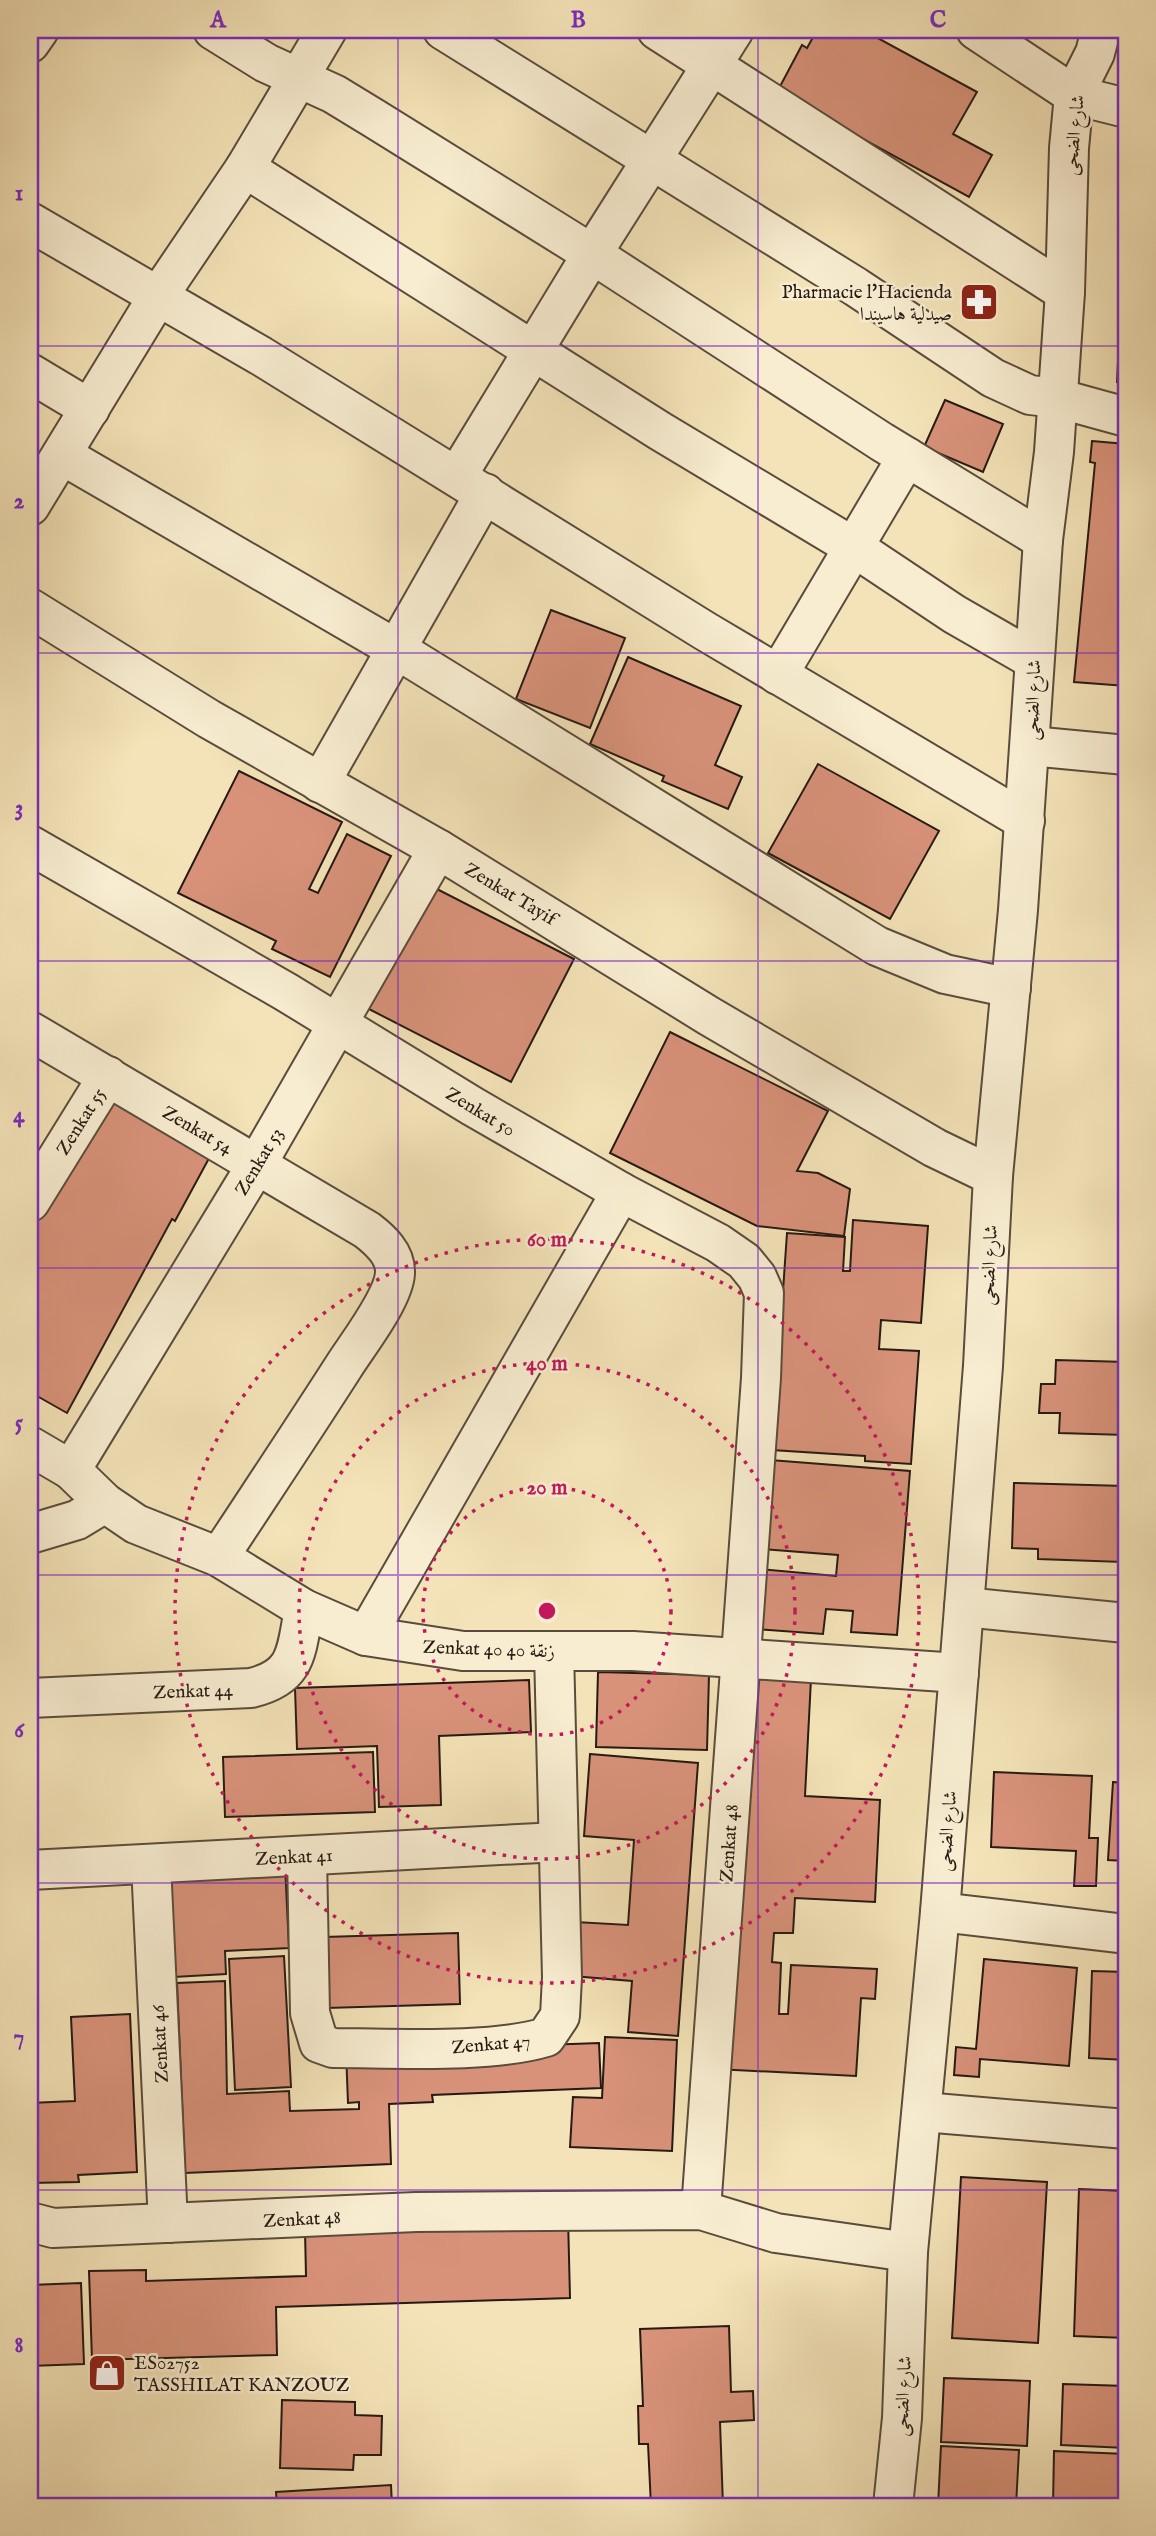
<svg xmlns="http://www.w3.org/2000/svg" width="1156" height="2536" font-family="'IM FELL English',Amiri,serif">
<style>
.building{fill:#d8927a;stroke:#271a13;stroke-width:2}
.lines{fill:none;stroke-linecap:round;stroke-linejoin:round}
.minor-casing{stroke:#5a4c3c;stroke-width:42}
.minor{stroke:#f8edd1;stroke-width:38}
.grid{fill:none;stroke:#7b2cbf;stroke-width:2;stroke-opacity:0.55}
.ring{fill:none;stroke:#c2185b;stroke-width:3.5;stroke-dasharray:3.5 7}
.labels{text-anchor:middle;stroke-width:5;stroke-linejoin:round;paint-order:stroke}
.street-label{font-size:19px;fill:#271a13;stroke:#f8edd1}
.poi-label{font-size:19px;fill:#271a13;stroke:#f8edd1;text-anchor:end}
.centre{fill:#c2185b;stroke:#f8edd1;stroke-width:3.5}
.ring-label{font-size:21px;text-anchor:middle;font-weight:bold;fill:#c2185b;stroke:#f8edd1;stroke-width:5;stroke-linejoin:round;paint-order:stroke}
.neatline{fill:none;stroke:#7b2cbf;stroke-width:2.5}
.grid-label{font-size:23px;text-anchor:middle;font-weight:bold;fill:#7b2cbf}
</style>
<rect width="100%" height="100%" fill="#f4e3b8"/>
<filter id="stains"><feTurbulence type="fractalNoise" baseFrequency=".00286" numOctaves="4"/><feColorMatrix values="0 0 0 0 .2 0 0 0 0 .09 0 0 0 0 .02 0 0 0 .5 -.17"/></filter>
<radialGradient id="worn" r=".72"><stop offset=".6" stop-color="#630" stop-opacity="0"/><stop offset="1" stop-color="#630" stop-opacity=".3"/></radialGradient>
<g class="building">
<path d="M 817,30 L 863,30 L 977,92 L 953,134 L 992,155 L 969,197 L 777,92 L 802,45 L 807,48 Z"/>
<path d="M 1120,321 L 1126,322 L 1126,383 L 1117,382 Z"/>
<path d="M 945,400 L 1003,424 L 983,472 L 924,447 Z"/>
<path d="M 1092,441 L 1126,444 L 1126,686 L 1074,682 L 1095,463 L 1090,462 Z"/>
<path d="M 551,610 L 625,638 L 590,728 L 516,699 Z"/>
<path d="M 628,657 L 741,706 L 715,765 L 742,777 L 728,809 L 662,781 L 664,776 L 590,744 Z"/>
<path d="M 818,764 L 939,831 L 890,919 L 768,853 Z"/>
<path d="M 239,771 L 342,822 L 309,889 L 318,893 L 347,834 L 391,856 L 330,977 L 272,949 L 276,941 L 178,893 Z"/>
<path d="M 431,886 L 574,959 L 511,1082 L 365,1007 Z"/>
<path d="M 670,1032 L 828,1111 L 797,1171 L 818,1173 L 850,1189 L 844,1236 L 757,1226 L 610,1153 Z"/>
<path d="M 107,1095 L 213,1151 L 175,1221 L 172,1219 L 67,1413 L 30,1392 L 30,1221 Z"/>
<path d="M 853,1220 L 928,1226 L 921,1323 L 881,1320 L 879,1349 L 919,1351 L 911,1464 L 865,1461 L 865,1456 L 772,1450 L 787,1233 L 845,1237 L 843,1271 L 850,1271 Z"/>
<path d="M 1056,1360 L 1126,1362 L 1126,1435 L 1059,1433 L 1060,1413 L 1039,1413 L 1041,1384 L 1055,1384 Z"/>
<path d="M 770,1460 L 910,1471 L 897,1635 L 851,1632 L 853,1611 L 826,1609 L 823,1634 L 755,1629 L 760,1569 L 836,1576 L 838,1555 L 762,1549 Z"/>
<path d="M 1014,1483 L 1125,1486 L 1123,1562 L 1038,1559 L 1038,1549 L 1012,1548 Z"/>
<path d="M 1126,1661 L 1126,1737 L 1123,1737 Z"/>
<path d="M 598,1672 L 709,1675 L 707,1750 L 596,1747 Z"/>
<path d="M 748,1675 L 811,1679 L 805,1796 L 880,1800 L 875,1902 L 795,1898 L 793,1933 L 774,1933 L 772,1962 L 781,1963 L 779,2014 L 788,2014 L 791,1965 L 877,1969 L 875,1999 L 861,1998 L 856,2076 L 716,2069 Z"/>
<path d="M 529,1680 L 531,1732 L 439,1736 L 441,1805 L 379,1807 L 377,1746 L 297,1749 L 295,1688 Z"/>
<path d="M 373,1752 L 375,1812 L 225,1817 L 223,1757 Z"/>
<path d="M 590,1754 L 698,1763 L 678,2036 L 628,2032 L 632,1981 L 572,1976 L 576,1922 L 628,1925 L 634,1840 L 584,1836 Z"/>
<path d="M 994,1772 L 1092,1776 L 1089,1838 L 1098,1838 L 1096,1886 L 1074,1886 L 1076,1851 L 991,1847 Z"/>
<path d="M 1113,1782 L 1126,1783 L 1126,1861 L 1108,1860 Z"/>
<path d="M 285,1865 L 289,1948 L 225,1951 L 226,1974 L 174,1977 L 169,1871 Z"/>
<path d="M 458,1933 L 460,2004 L 327,2008 L 324,1937 Z"/>
<path d="M 284,1956 L 291,2087 L 235,2090 L 229,1959 Z"/>
<path d="M 984,1959 L 1077,1968 L 1069,2066 L 980,2059 L 979,2077 L 954,2075 L 956,2047 L 976,2049 Z"/>
<path d="M 1092,1971 L 1126,1972 L 1126,2060 L 1089,2058 Z"/>
<path d="M 225,1981 L 227,2094 L 289,2091 L 290,2111 L 359,2109 L 359,2102 L 348,2103 L 346,2052 L 599,2043 L 601,2088 L 432,2095 L 433,2102 L 389,2104 L 391,2164 L 185,2173 L 177,1983 Z"/>
<path d="M 130,2014 L 137,2172 L 78,2175 L 79,2182 L 30,2183 L 30,2103 L 75,2101 L 71,2017 Z"/>
<path d="M 605,2037 L 677,2040 L 672,2151 L 570,2147 L 573,2097 L 602,2098 Z"/>
<path d="M 961,2177 L 1047,2182 L 1038,2343 L 952,2338 Z"/>
<path d="M 1079,2189 L 1126,2191 L 1126,2338 L 1074,2336 Z"/>
<path d="M 568,2217 L 570,2298 L 276,2307 L 277,2355 L 92,2360 L 89,2271 L 146,2270 L 146,2281 L 306,2276 L 305,2231 Z"/>
<path d="M 81,2283 L 84,2364 L 30,2366 L 30,2285 Z"/>
<path d="M 729,2326 L 731,2392 L 753,2391 L 754,2420 L 720,2422 L 723,2506 L 651,2506 L 648,2444 L 639,2444 L 638,2406 L 643,2406 L 640,2329 Z"/>
<path d="M 944,2378 L 1030,2381 L 1027,2446 L 941,2442 Z"/>
<path d="M 1063,2384 L 1126,2386 L 1126,2448 L 1061,2445 Z"/>
<path d="M 282,2400 L 355,2402 L 355,2415 L 382,2416 L 381,2455 L 354,2455 L 353,2470 L 280,2468 Z"/>
<path d="M 941,2446 L 1019,2450 L 1016,2506 L 938,2506 Z"/>
<path d="M 1054,2451 L 1126,2454 L 1126,2506 L 1053,2506 Z"/>
<path d="M 391,2485 L 392,2506 L 277,2506 L 276,2492 Z"/>
</g>
<g class="lines">
<g class="minor-casing">
<g id="minor">
<path d="M 213,30 L 266,63 L 334,94 L 375,119 L 592,254 L 882,442 L 1043,540"/>
<path d="M 443,30 L 856,287 L 993,378 L 1030,395 L 1057,398 L 1126,417"/>
<path d="M 657,30 L 1065,292"/>
<path d="M 976,30 L 1074,95 L 1126,108"/>
<path d="M 30,43 L 39,30"/>
<path d="M 245,168 L 660,431 L 855,548 L 954,614 L 1034,660"/>
<path d="M 30,222 L 261,356 L 705,631 L 1025,821"/>
<path d="M 30,373 L 90,409"/>
<path d="M 62,455 L 396,649 L 877,946 L 945,974 L 1011,988"/>
<path d="M 457,476 L 592,254 L 734,30"/>
<path d="M 30,506 L 157,298 L 245,168 L 327,30"/>
<path d="M 30,608 L 209,719 L 438,849 L 709,1016 L 935,1148 L 993,1176"/>
<path d="M 778,675 L 907,457"/>
<path d="M 1031,746 L 1126,755"/>
<path d="M 320,783 L 485,493"/>
<path d="M 30,845 L 286,992 L 472,1106 L 621,1192 L 718,1243 L 744,1261 L 757,1277 L 764,1293 L 761,1378 L 701,2210"/>
<path d="M 30,1031 L 367,1230 C 380,1240 396,1254 395,1273 C 394,1298 358,1344 344,1366 C 303,1430 261,1493 219,1557"/>
<path d="M 30,1202 L 108,1076"/>
<path d="M 30,1446 L 71,1470 L 105,1503 L 136,1524 L 219,1557 L 304,1609 L 366,1636 L 463,1651 L 633,1651 L 959,1673"/>
<path d="M 71,1470 L 257,1164 L 438,849"/>
<path d="M 30,1534 L 77,1520 L 105,1503"/>
<path d="M 964,1607 L 1126,1623"/>
<path d="M 366,1636 L 621,1192"/>
<path d="M 30,1698 L 251,1688 C 298,1677 296,1651 304,1609"/>
<path d="M 307,1856 L 310,2013 L 319,2043 L 333,2048 C 394,2048 490,2054 546,2037 L 560,2016 L 562,1977 L 554,1651"/>
<path d="M 151,1864 L 168,2223"/>
<path d="M 30,1870 L 558,1842"/>
<path d="M 940,1912 L 1126,1934"/>
<path d="M 923,2112 L 1126,2129"/>
<path d="M 30,2222 L 53,2228 L 416,2212 L 701,2210 L 776,2233 L 908,2252"/>
<path d="M 893,2506 L 902,2418 L 908,2252 L 940,1912 L 983,1366 L 993,1176 L 1018,910 L 1043,540 L 1054,452 L 1065,292 L 1069,148 L 1074,95 L 1095,53 L 1101,30"/>
</g>
</g>
<use href="#minor" class="minor"/>
</g>
<path class="grid" d="M 398,30 L 398,2506M 758,30 L 758,2506M 30,346 L 1126,346M 30,653 L 1126,653M 30,961 L 1126,961M 30,1268 L 1126,1268M 30,1575 L 1126,1575M 30,1883 L 1126,1883M 30,2190 L 1126,2190"/>
<g class="ring">
<circle cx="547" cy="1611" r="124"/>
<circle cx="547" cy="1611" r="248"/>
<circle cx="547" cy="1611" r="372"/>
</g>
<defs>
<g id="pharmacy-square" transform="scale(2.0125)"><rect x="-9" y="-9" width="18" height="18" rx="4" fill="#8f2418" stroke="#f8edd1"/><path d="M-2-6h4v4h4v4h-4v4h-4v-4h-4v-4h4Z" fill="#fff"/></g>
<g id="shop-square" transform="scale(2.0125)"><rect x="-9" y="-9" width="18" height="18" rx="4" fill="#8f2418" stroke="#f8edd1"/><path d="M-5-2.5h2.3a2.7 3.5 0 0 1 5.4 0H5L5.5 6h-11ZM-1.5-2.5h3a1.5 2.3 0 0 0-3 0Z" fill="#fff"/></g>
</defs>
<g fill-rule="evenodd">
<use href="#pharmacy-square" x="979" y="302"/>
<use href="#shop-square" x="107" y="2373"/>
</g>
<g class="labels">
<g class="street-label">
<text transform="translate(1073 135) rotate(-84)" y="7">شارع الضحى</text>
<text transform="translate(1032 700) rotate(-88)" y="7">شارع الضحى</text>
<text transform="translate(511 893) rotate(31)" y="7">Zenkat Tayif</text>
<text transform="translate(481 1111) rotate(31)" y="7">Zenkat 50</text>
<text transform="translate(80 1121) rotate(-58)" y="7">Zenkat 55</text>
<text transform="translate(198 1129) rotate(30)" y="7">Zenkat 54</text>
<text transform="translate(258 1161) rotate(-59)" y="7">Zenkat 53</text>
<text transform="translate(988 1265) rotate(-87)" y="7">شارع الضحى</text>
<text transform="translate(489 1648) rotate(2)" y="7">Zenkat 40 زنقة 40</text>
<text transform="translate(193 1690) rotate(-2)" y="7">Zenkat 44</text>
<text transform="translate(946 1831) rotate(-85)" y="7">شارع الضحى</text>
<text transform="translate(728 1843) rotate(-86)" y="7">Zenkat 48</text>
<text transform="translate(294 1856) rotate(-3)" y="7">Zenkat 41</text>
<text transform="translate(491 2043) rotate(-5)" y="7">Zenkat 47</text>
<text transform="translate(159 2044) rotate(-93)" y="7">Zenkat 46</text>
<text transform="translate(302 2218) rotate(-3)" y="7">Zenkat 48</text>
<text transform="translate(902 2396) rotate(-87)" y="7">شارع الضحى</text>
</g>
<g class="poi-label">
<text x="952" y="298">Pharmacie l'Hacienda<tspan x="952" dy="22">صيدلية هاسيندا</tspan></text>
<text x="134" y="2369" text-anchor="start">ES02752<tspan x="134" dy="22">TASSHILAT KANZOUZ</tspan></text>
</g>
</g>
<circle cx="547" cy="1611" r="10" class="centre"/>
<g class="ring-label">
<text x="547" y="1246">60 m</text>
<text x="547" y="1370">40 m</text>
<text x="547" y="1494">20 m</text>
</g>
<rect width="1156" height="2536" fill="none" stroke="#f4e3b8" stroke-width="77"/>
<rect x="38" y="38" width="1080" height="2460" class="neatline"/>
<g class="grid-label">
<text x="218" y="27">A</text>
<text x="578" y="27">B</text>
<text x="938" y="27">C</text>
<text x="19" y="200">1</text>
<text x="19" y="508">2</text>
<text x="19" y="815">3</text>
<text x="19" y="1122">4</text>
<text x="19" y="1430">5</text>
<text x="19" y="1737">6</text>
<text x="19" y="2044">7</text>
<text x="19" y="2352">8</text>
</g>
<rect width="100%" height="100%" filter="url(#stains)"/>
<rect width="100%" height="100%" fill="url(#worn)"/>
</svg>
